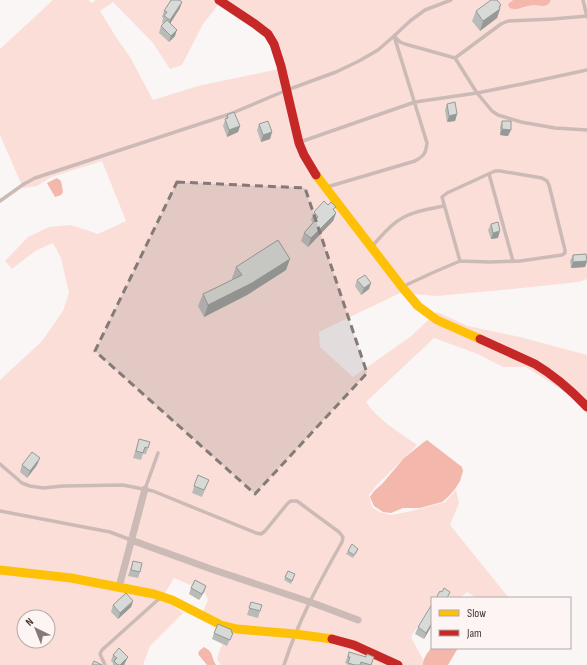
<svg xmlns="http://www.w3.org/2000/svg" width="587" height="665" font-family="'Sofia Sans Condensed',sans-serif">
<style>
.green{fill:#fbded8;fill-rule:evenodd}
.water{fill:#f4b7ab}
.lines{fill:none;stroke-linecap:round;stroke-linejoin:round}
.lane{stroke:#ccbab6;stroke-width:3.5}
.street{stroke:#ccbab6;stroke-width:7}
.slow{stroke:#ffc107;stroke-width:9}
.jam{stroke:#c62828;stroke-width:9}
.wall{fill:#b9bbb8}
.shaded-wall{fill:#969996}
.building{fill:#d7dad6;stroke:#969996}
.marked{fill:#847a78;fill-opacity:0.2;stroke:#847a78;stroke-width:3;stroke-dasharray:8 5;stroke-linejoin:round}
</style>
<rect width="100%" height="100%" fill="#faf6f5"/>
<path class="green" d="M 53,0 L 89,0 L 91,3 L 96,0 L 513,0 L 510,1 L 522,8 C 525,7 529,6 532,5 C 541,4 545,9 551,0 L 587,0 L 587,279 L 579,282 L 512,289 L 437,296 L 400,293 L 319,332 L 320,347 L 353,377 L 410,337 L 437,312 L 468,326 L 520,337 L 587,355 L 587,414 L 570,395 L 526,367 L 503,367 L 478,354 L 434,338 L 366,402 C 378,420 399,432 417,445 L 376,486 L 369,495 L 372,507 L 379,512 L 391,515 L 412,511 L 445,502 L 456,490 L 459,503 L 450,525 L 509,598 L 476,598 L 467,592 L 460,598 L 452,598 L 440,591 L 435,598 L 432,598 L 432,603 L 411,637 L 426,665 L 221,665 L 217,659 L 221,647 L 233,625 L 203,612 L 208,600 L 204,591 L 174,578 L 165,593 L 172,605 L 183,613 L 150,646 L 143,665 L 0,665 L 0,380 L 42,341 L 63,311 L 69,293 L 61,258 L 53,243 L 35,251 L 12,269 L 5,261 L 28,237 L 49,227 L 71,225 L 98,234 L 126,221 L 102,161 L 51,177 L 37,186 L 23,188 L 0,135 L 0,49 ZM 113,2 L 153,43 L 170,69 L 182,65 L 203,24 L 218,5 L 265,37 L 271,45 L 279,69 L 198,86 L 153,100 L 130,57 L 116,37 L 100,11 ZM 24,617 L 48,617 L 48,641 L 24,641 Z"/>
<g class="water">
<path d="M 513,0 L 551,0 C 550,2 549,4 547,5 C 543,7 538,5 534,5 C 526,5 510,15 508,4 Z"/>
<path d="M 57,178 L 61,181 L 63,192 L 61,195 L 55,197 L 47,183 Z"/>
<path d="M 427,440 L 462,467 L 463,471 L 460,481 L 455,489 L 448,497 L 442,502 L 420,508 L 403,508 L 391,513 L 383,512 L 374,506 L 370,497 L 374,491 L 382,484 L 404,458 L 424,442 Z"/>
<path d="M 204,647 C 214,652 211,657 216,665 L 207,665 L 198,654 L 199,651 Z"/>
<path d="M 432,647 L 432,648 L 458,648 L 448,665 L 423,665 C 423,658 428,652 432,647 Z"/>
</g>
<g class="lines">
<g class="lane">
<path d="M 583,0 L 587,17"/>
<path d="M 395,37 L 400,42 L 405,44 L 455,58 L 477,93 L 492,111 L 498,115 L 521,122 L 555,128 L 587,130"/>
<path d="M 455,58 L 501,24 L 508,21 L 553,19 L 587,16"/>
<path d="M 300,142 L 415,102 L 477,93 L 522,84 L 587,70"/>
<path d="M 489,174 L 513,261"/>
<path d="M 327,187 L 415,161 C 424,156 426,153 427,143 L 394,36"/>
<path d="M 0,201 L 24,184 L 35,178 L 230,114 L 287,90 L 336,72 L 359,61 L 378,50 L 394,36 L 410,21 L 425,10 L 451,0"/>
<path d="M 372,246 C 381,237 389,226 399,220 C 413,211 429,209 444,206"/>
<path d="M 404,286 L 432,273 L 460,261 L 490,262 L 520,261 L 562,255 L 565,253 L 565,250 L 549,185 L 547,181 L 542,178 L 500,171 L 495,171 L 447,193 L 442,197 L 460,261"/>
<path d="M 0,464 L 22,483 L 30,486 L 43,488 L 63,486 L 123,485 L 153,491 L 256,533 L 261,534 L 265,531 L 288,503 L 291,501 L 297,501 L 339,532 L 343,537 L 342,542 C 320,581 298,621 284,665"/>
<path d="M 145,489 L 158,453"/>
<path d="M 0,511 L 110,532 L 131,540"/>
<path d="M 105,665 L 100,654 L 102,650 L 161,597"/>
</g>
<g class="street">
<path d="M 131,540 L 211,569 L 310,602 L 358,620"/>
<path d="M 119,587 L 145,489"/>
</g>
<g class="slow">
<path d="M 316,175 L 402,287 L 418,306 L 437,320 L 480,339"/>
<path d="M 0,570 L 71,578 L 154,594 L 172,600 L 221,625 L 237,629 L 295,634 L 332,639"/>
</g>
<g class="jam">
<path d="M 219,0 L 255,24 L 268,34 L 274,44 L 281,66 L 299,143 L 304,155 L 316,175"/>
<path d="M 480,339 L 535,364 C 555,376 571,390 587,407"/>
<path d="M 332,639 L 354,645 L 398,665"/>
</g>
</g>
<g class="wall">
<path d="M 180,8 L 170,23 L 175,36 L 169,42 L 159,33 L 161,26 L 164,24 L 162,23 L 163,18 L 162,17 L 164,11 Z"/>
<path d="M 500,8 L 500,9 L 497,18 L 480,31 L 472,21 L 476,11 Z"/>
<path d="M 447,104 L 457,114 L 455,121 L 447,122 L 445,110 Z"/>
<path d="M 227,115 L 240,126 L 238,132 L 227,137 L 223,126 Z"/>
<path d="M 502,121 L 508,136 L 500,135 L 500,127 Z"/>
<path d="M 259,124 L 272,132 L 270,139 L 261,142 L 257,130 Z"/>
<path d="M 334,211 L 336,213 L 333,221 L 308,247 L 301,241 L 304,233 L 313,223 L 311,220 L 314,212 Z"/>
<path d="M 491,224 L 498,238 L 491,239 L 488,230 Z"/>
<path d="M 573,255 L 587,261 L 585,267 L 571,268 L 570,261 Z"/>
<path d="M 236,267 L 286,270 L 247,295 L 204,317 L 198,306 L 203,294 L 233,280 L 232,278 Z"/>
<path d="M 357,280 L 369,289 L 361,295 L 355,286 Z"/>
<path d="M 139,439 L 148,448 L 146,454 L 143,454 L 141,460 L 133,458 Z"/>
<path d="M 22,465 L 37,465 L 27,478 L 20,472 Z"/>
<path d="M 198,475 L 209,480 L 202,497 L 192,493 Z"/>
<path d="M 358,549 L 357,552 L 353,558 L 346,554 L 348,551 Z"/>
<path d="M 133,561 L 140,572 L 138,578 L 128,576 Z"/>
<path d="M 288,571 L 295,574 L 291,584 L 284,580 Z"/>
<path d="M 206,586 L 204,592 L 199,600 L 189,594 L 191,588 Z"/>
<path d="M 133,601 L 131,607 L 118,619 L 111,612 L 113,605 Z"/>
<path d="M 251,602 L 260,611 L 258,618 L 247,615 Z"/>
<path d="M 432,604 L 432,625 L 424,639 L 415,634 L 418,627 Z"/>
<path d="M 231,632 L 233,633 L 227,646 L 212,639 L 214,633 Z"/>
<path d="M 349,652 L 371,665 L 347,665 L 348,664 L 345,663 Z"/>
<path d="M 113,655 L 125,663 L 124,665 L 113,665 L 113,663 L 111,661 Z"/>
</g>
<g class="shaded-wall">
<path d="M 182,2 L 180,8 L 168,27 L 170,20 Z"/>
<path d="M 501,5 L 499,10 L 500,9 L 497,18 L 480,31 L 483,21 Z"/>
<path d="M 177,30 L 175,36 L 169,42 L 171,36 Z"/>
<path d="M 457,114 L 455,121 L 447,122 L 449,116 Z"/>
<path d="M 240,126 L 238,132 L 227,137 L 229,130 Z"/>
<path d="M 502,129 L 511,130 L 508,136 L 500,135 Z"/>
<path d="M 272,132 L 270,139 L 261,142 L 263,135 Z"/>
<path d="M 336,213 L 333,221 L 308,247 L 311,238 Z"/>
<path d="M 500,231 L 498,238 L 491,239 L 493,233 Z"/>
<path d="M 290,259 L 286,270 L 247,295 L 204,317 L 208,305 Z"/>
<path d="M 587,261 L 585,267 L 571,268 L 573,262 Z"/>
<path d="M 371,283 L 369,289 L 361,295 L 364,288 Z"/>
<path d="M 40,458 L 37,465 L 27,478 L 30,471 Z"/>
<path d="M 206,586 L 204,592 L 199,600 Z"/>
<path d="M 133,601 L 131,607 L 118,619 L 120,613 Z"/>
<path d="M 432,623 L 432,625 L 424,639 L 426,633 Z"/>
<path d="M 128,657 L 124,665 L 120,665 Z"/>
</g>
<g class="building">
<path d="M 171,0 L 179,0 L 182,2 L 170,20 L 164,16 L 167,12 L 164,11 Z"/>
<path d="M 491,0 L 497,0 L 501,5 L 499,7 L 500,9 L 483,21 L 476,11 Z"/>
<path d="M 167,20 L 177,30 L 171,36 L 161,26 Z"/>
<path d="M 455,102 L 457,114 L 449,116 L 447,104 Z"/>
<path d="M 234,112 L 240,126 L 229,130 L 225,119 L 228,118 L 227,115 Z"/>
<path d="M 268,121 L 272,132 L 263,135 L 259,124 Z"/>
<path d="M 502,121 L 511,121 L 511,130 L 502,129 Z"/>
<path d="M 324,201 L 328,205 L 331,202 L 336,207 L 333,209 L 336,213 L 311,238 L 304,233 L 318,217 L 314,212 Z"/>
<path d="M 498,222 L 500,231 L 493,233 L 491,224 Z"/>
<path d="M 278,240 L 290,259 L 252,283 L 208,305 L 203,294 L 242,275 L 236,267 Z"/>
<path d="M 586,254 L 587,261 L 573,262 L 573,255 Z"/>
<path d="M 365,275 L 371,283 L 364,288 L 357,280 Z"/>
<path d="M 139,439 L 150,442 L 148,448 L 145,447 L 143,453 L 136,451 Z"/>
<path d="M 32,452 L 40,458 L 30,471 L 22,465 Z"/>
<path d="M 198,475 L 209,480 L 204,490 L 194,486 Z"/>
<path d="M 352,544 L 358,549 L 354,555 L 348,551 Z"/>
<path d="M 133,561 L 142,563 L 140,572 L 131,570 Z"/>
<path d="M 288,571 L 295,574 L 292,581 L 285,577 Z"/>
<path d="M 195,580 L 206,586 L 202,594 L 191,588 Z"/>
<path d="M 444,588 L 450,592 L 447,598 L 436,598 L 440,591 L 442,592 Z"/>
<path d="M 126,593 L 133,601 L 120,613 L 113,605 Z"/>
<path d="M 251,602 L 262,605 L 260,611 L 249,608 Z"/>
<path d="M 432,604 L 432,623 L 426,633 L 418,627 Z"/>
<path d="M 218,624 L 232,630 L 231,632 L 233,633 L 230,640 L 214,633 Z"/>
<path d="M 119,648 L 128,657 L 120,665 L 118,665 L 114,661 L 117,658 L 113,655 Z"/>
<path d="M 349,652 L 366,657 L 367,654 L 374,657 L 371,665 L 361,662 L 360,665 L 355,665 L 348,663 L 350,657 L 348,657 Z"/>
<path d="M 94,661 L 102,665 L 92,665 Z"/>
</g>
<path class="marked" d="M 177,182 L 305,188 L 367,373 L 255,494 L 95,351 Z"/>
<rect x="431" y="597" width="140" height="52" fill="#fcf5f3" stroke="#b3a9a7"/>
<rect x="439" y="610" width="20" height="6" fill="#ffc107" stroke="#b3a9a7"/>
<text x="467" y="617" font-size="12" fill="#453734">Slow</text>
<rect x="439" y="630" width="20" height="6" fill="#c62828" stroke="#b3a9a7"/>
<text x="467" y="637" font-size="12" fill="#453734">Jam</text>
<g transform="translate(36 629) rotate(317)"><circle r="19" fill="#fcf5f3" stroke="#b3a9a7"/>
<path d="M0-3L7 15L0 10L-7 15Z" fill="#847a78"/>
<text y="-6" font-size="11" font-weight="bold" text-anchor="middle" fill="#453734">N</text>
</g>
</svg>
